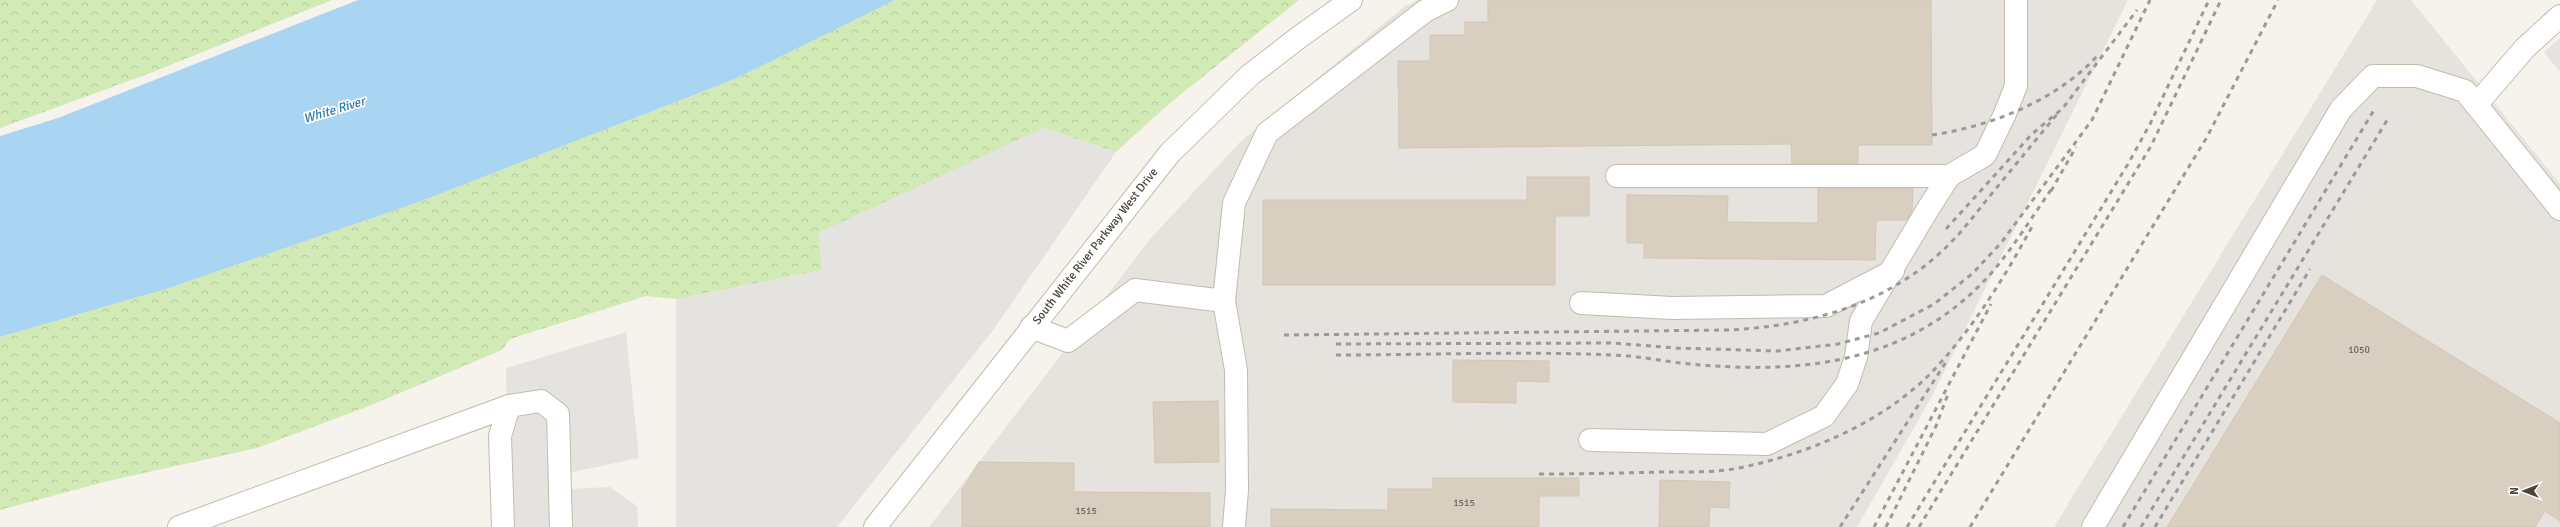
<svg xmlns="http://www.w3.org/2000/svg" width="2560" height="527" font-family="Signika,sans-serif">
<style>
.industrial{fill:#e6e2dd}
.forest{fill:url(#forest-crowns)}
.parking{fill:#e5e3e0}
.water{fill:#a9d4f2}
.building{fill:#d8cfc1;stroke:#d3c7b4}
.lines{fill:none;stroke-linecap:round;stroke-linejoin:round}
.minor-casing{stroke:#c2bbae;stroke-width:24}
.minor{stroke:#fff;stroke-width:22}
.rail{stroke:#9a9a9a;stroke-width:3;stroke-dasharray:5 5;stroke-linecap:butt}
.labels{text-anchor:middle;stroke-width:3.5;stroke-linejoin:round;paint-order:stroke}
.number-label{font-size:10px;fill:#6e675b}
.street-label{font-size:12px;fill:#4b4439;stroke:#fff}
.water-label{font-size:13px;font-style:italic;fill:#2e7ab2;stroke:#fff}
</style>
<defs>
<pattern id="forest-crowns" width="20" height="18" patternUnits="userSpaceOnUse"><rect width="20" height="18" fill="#d2eab5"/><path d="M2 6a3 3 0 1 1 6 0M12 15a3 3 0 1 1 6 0" fill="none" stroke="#b6ca9c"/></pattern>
</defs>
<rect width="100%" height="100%" fill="#f6f3ec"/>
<g class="industrial">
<path d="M 1417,0 L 2128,0 L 1931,398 L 1857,527 L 929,527 L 1151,238 L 1241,141 L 1404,7 Z"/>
<path d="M 2377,0 L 2411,0 L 2560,184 L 2560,527 L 2054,527 Z"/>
</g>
<g class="forest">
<path d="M 0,0 L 332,0 L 153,72 L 0,128 Z"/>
<path d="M 895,0 L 1299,0 L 1170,103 L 1116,152 L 1043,128 L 823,270 L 676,299 L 646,296 L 510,339 L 502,350 L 369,406 L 257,448 L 108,481 L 0,510 L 0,337 L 166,289 L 419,202 L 735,79 Z"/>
</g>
<g class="parking">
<path d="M 2560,38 L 2560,72 L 2544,52 Z"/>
<path d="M 1043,128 L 1116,152 L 994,329 L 837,527 L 676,527 L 676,299 L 822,270 L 818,233 Z"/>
<path d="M 626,332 L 639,458 L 568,473 L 568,489 L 610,487 L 637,506 L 638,527 L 509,527 L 506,368 Z"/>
</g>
<path class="water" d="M 358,0 L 895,0 L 735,79 L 419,202 L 166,289 L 0,337 L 0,136 L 58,118 Z"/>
<g class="building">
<path d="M 1488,0 L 1931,0 L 1932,145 L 1858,145 L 1858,164 L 1792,164 L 1791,144 L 1399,148 L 1398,61 L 1430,61 L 1430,35 L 1465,35 L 1465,22 L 1488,22 Z"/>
<path d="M 1527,177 L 1589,177 L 1589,216 L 1555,216 L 1555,285 L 1263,285 L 1263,200 L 1527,200 Z"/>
<path d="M 1818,188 L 1913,188 L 1912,211 L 1907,220 L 1876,220 L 1875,260 L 1644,258 L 1644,243 L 1627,243 L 1627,195 L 1728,196 L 1727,222 L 1818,223 Z"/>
<path d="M 2322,275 L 2560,423 L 2560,521 L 2545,511 L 2535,527 L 2167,527 Z"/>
<path d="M 1453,360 L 1549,361 L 1549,382 L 1516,381 L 1516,403 L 1453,402 Z"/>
<path d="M 1218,401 L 1219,462 L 1155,463 L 1153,402 Z"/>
<path d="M 979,462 L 1074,463 L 1074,492 L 1210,493 L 1210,527 L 962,527 L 962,490 Z"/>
<path d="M 1433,478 L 1579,478 L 1579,496 L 1539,496 L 1539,527 L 1271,527 L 1271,509 L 1388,510 L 1388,489 L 1433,489 Z"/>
<path d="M 1660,480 L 1730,482 L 1729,508 L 1710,507 L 1709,527 L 1659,527 Z"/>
</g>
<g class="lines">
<g class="minor-casing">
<g id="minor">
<path d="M 2476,105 L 2525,48 L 2560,16"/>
<path d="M 1617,176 L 1949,176"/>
<path d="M 1224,301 L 1236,370 L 1237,490 L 1234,527"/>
<path d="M 1581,303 L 1672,308 L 1826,306 L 1893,271"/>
<path d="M 1031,327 L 1068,341 L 1135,290 L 1224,301 L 1234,203 L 1267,133 L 1425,11 L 1447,0"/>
<path d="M 1590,440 L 1767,444 L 1824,416 L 1847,384 L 1856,357 L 1861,321 L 1928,209 L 1949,176 L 1985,155 L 2004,116 L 2016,86 L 2016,0"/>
<path d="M 179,527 L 509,406 L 541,401 L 558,414 L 561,527"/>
<path d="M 503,527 L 500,436 L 509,406"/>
<path d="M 875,527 L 1170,153 L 1250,75 L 1298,38 L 1351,0"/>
<path d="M 2093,527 L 2341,109 L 2373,76 L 2417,76 L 2465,91 L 2560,209"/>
</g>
</g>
<use href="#minor" class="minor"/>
<g class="rail">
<path d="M 1932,135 C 1992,126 2058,100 2099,54"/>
<path d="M 2051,191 L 2076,147"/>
<path d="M 1946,229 L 2032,134 L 2063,108 L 2137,10"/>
<path d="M 1284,335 L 1729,330 C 1806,326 1881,306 1939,254 C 1958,237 1973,217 1989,197 C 2012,169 2035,141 2058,113"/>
<path d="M 1336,344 L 1613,343 L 1676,348 L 1778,351 L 1838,344 L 1879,333 L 1934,304 L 1972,274 L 2001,243 L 2092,120 L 2150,0"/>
<path d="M 1336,355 C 1428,355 1521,351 1613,355 C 1636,356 1658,360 1680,363 C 1793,375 1902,367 1985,280 C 2011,252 2031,218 2053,187"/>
<path d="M 1539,474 C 1581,474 1622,473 1663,472 C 1691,472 1720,473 1748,466 C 1813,452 1884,421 1932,372 C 1973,329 2006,275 2034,223"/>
<path d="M 1840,527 L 1946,362"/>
<path d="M 1874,527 L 1991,304"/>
<path d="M 1886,527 L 1936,426 L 1948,394"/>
<path d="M 1907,527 L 2128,164 L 2150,124 L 2209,0"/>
<path d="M 1919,527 L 2151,146 L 2221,0"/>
<path d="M 1970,527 L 2207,137 L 2278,0"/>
<path d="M 2123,527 L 2374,110"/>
<path d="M 2141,527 L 2389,117"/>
<path d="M 2155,527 L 2310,269"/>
</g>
</g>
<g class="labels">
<g class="number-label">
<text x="2359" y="353">1050</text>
<text x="1464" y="506">1515</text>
<text x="1086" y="514">1515</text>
</g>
<g class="street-label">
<text transform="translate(1095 246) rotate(-52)" y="4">South White River Parkway West Drive</text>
</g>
<g class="water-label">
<text transform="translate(334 109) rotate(-17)" y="5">White River</text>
</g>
</g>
<g transform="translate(2524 491) rotate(270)" stroke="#ffffff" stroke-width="3" paint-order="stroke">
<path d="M0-3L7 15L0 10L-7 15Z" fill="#4b4439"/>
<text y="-6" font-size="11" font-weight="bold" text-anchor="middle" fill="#4b4439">N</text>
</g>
</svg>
